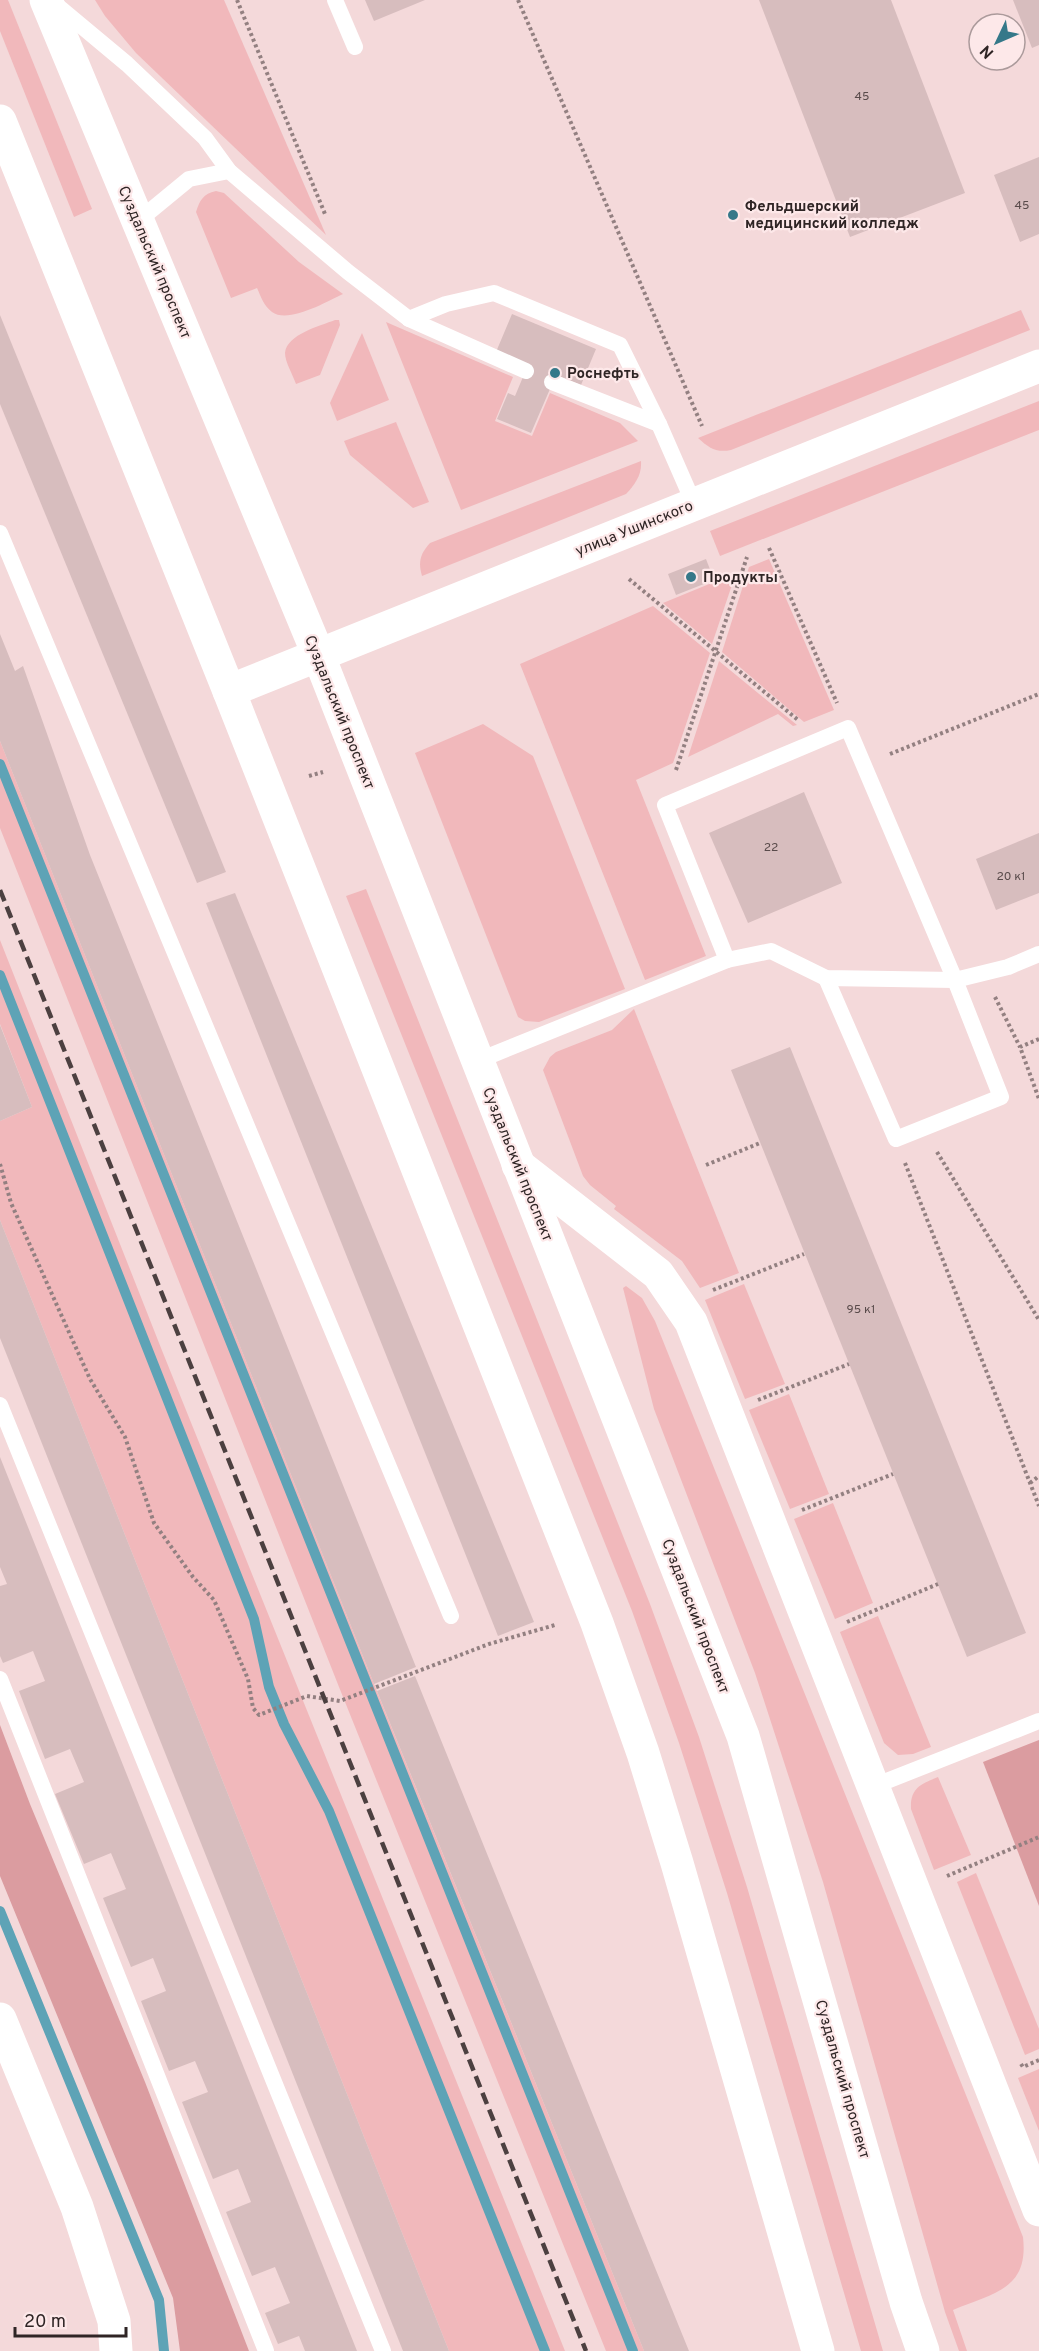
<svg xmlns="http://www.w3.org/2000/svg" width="1039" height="2351" font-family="Overpass,sans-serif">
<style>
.green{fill:#f1b8bb}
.forest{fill:#db9ca0}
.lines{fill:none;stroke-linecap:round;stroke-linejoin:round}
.stream{stroke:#5ea3b6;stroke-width:10}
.building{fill:#d7bdbe}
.path{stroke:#938081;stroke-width:4;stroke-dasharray:3 3;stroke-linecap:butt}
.service{stroke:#fff;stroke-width:16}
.minor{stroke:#fff;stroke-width:33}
.tertiary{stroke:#fff;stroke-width:33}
.secondary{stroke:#fff;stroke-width:33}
.rail{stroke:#4c4040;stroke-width:4.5;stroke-dasharray:12 6;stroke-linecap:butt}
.poi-dot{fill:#357889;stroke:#fde8e9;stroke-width:2}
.labels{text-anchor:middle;stroke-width:4.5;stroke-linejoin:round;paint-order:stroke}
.number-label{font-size:12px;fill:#594b4b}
.poi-label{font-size:15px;font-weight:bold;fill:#2f2525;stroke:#fde8e9;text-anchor:start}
.street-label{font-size:15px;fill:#2f2525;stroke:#fde8e9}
</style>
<rect width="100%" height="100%" fill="#f4d9da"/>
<g class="green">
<path d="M 0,0 L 8,0 L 92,209 L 74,217 L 0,31 Z"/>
<path d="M 95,0 L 224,0 L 326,235 L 136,53 L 105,16 Z"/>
<path d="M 216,191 L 224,193 L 299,262 L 343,294 C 326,302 288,324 272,312 C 264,306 261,297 257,288 L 231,298 L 196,212 C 200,200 203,194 216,191 Z"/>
<path d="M 1021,310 L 1030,330 L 731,450 C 716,453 709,448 698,438 Z"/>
<path d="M 335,320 L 339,320 L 340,325 L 320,375 L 296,384 C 293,375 285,362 285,353 C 287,334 320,326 335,320 Z"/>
<path d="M 386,322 L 513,377 L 495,421 L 532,436 L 550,393 L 620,423 L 638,441 L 461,510 Z"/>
<path d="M 362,333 L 389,400 L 337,421 L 330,403 Z"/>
<path d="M 1039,401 L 1039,430 L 720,556 L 710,531 Z"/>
<path d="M 396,422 L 429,502 L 413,508 L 350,455 L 344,441 Z"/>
<path d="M 641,461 C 642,475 635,484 626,494 L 422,576 C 418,562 420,554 430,543 Z"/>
<path d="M 769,559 L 834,710 L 804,722 L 722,652 L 749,567 Z"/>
<path d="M 736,573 L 712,644 L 663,603 Z"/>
<path d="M 653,606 L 710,653 L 673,763 L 636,780 L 706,956 L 645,980 L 520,664 Z"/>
<path d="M 719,661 L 797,725 L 793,726 L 778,714 L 688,757 Z"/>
<path d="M 483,724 L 533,756 L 625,989 L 539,1022 L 525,1021 L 518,1017 L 415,753 Z"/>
<path d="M 0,741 L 374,1684 L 644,2351 L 606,2351 L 339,1687 L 0,828 Z"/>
<path d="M 366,889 L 650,1604 L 699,1737 L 747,1887 L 883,2351 L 861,2351 L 727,1893 L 679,1743 L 632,1611 L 346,896 Z"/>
<path d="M 0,940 L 163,1353 L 565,2351 L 449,2351 L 0,1220 L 0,1121 L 32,1107 L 0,1024 Z"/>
<path d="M 634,1009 L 739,1273 L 700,1288 L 682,1261 L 614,1209 L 616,1206 L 590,1185 L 583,1176 L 543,1070 L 550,1057 L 556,1052 L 612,1030 Z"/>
<path d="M 744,1284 L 785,1384 L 745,1399 L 705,1300 Z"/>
<path d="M 626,1286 L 642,1298 L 655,1321 L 1023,2237 C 1029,2290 993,2293 953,2310 L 967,2351 L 959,2351 L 945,2312 L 823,1882 L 755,1673 L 654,1409 L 623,1288 Z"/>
<path d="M 789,1394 L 829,1494 L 790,1509 L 749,1410 Z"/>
<path d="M 833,1503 L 873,1603 L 835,1619 L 794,1519 Z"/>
<path d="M 878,1616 L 931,1747 L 913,1754 L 898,1755 L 884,1743 L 840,1632 Z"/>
<path d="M 938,1777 L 971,1855 L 934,1870 L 911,1809 C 910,1788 921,1784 938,1777 Z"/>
<path d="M 976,1873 L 1039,2029 L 1039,2049 L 1025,2055 L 957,1882 Z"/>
<path d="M 1039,2069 L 1039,2131 L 1018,2078 Z"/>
</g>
<g class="forest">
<path d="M 0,1725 L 30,1804 L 145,2082 L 249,2351 L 180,2351 L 173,2298 L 0,1876 Z"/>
<path d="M 1039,1740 L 1039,1906 L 983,1762 Z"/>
</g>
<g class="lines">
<g class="stream">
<path d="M 0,764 L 633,2351"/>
<path d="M 0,975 L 254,1619 L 269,1687 L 284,1724 L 329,1811 L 545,2351"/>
<path d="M 0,1911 L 159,2300 L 164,2351"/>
</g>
</g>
<g class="building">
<path d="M 365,0 L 425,0 L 374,21 Z"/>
<path d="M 759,0 L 891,0 L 965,193 L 850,237 Z"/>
<path d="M 1013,0 L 1039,0 L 1039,45 L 1032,48 Z"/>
<path d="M 1039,157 L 1039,234 L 1020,242 L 994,175 Z"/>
<path d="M 512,314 L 596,349 L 581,385 L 556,375 L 531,433 L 497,419 L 508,393 L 515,396 L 528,365 L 496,352 Z"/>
<path d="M 0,315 L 226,872 L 197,883 L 0,404 Z"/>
<path d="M 706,559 L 714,580 L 676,595 L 668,574 Z"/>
<path d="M 0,634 L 15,671 L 23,666 L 90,855 L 416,1667 L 374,1684 L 0,741 Z"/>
<path d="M 804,792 L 842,883 L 748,923 L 709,833 Z"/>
<path d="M 1039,833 L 1039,893 L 996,910 L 976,859 Z"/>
<path d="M 235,893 L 534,1622 L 498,1636 L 206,903 Z"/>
<path d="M 0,1025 L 32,1107 L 0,1121 Z"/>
<path d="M 790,1047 L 1026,1633 L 967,1657 L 731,1070 Z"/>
<path d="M 0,1220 L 449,2351 L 403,2351 L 0,1338 Z"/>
<path d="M 0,1457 L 357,2351 L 305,2351 L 299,2336 L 278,2344 L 265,2313 L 290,2303 L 275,2267 L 252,2276 L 226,2212 L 251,2202 L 238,2169 L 213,2179 L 182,2102 L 208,2092 L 195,2061 L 169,2071 L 141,2001 L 166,1991 L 153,1958 L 131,1967 L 103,1898 L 126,1889 L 111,1853 L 84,1864 L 55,1794 L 84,1782 L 70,1749 L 45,1759 L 19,1691 L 45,1681 L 33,1651 L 3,1663 L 0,1656 L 0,1586 L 7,1584 L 0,1567 Z"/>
<path d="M 415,1676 L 614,2167 L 689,2351 L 644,2351 L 377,1691 Z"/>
</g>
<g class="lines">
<g class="path">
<path d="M 237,0 L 325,214"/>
<path d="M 518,0 L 702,426"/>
<path d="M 769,548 L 837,703"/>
<path d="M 629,579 L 798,720"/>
<path d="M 890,754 L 1039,694"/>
<path d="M 676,770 L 747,557"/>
<path d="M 309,776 L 323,772"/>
<path d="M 995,997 L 1020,1047"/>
<path d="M 1039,1039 L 1020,1047 L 1039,1099"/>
<path d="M 937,1152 L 1039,1320"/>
<path d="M 905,1163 L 1039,1506"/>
<path d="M 0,1164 L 11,1203 L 90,1379 L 125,1437 L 154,1523 L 193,1577 L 214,1600 L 248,1679 L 253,1708 L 259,1715 L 307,1696 L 340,1701 L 489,1644 L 555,1625"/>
<path d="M 706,1165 L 760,1143"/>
<path d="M 713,1290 L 804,1254"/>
<path d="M 758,1400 L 849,1364"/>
<path d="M 1030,1483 L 1039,1476"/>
<path d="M 802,1510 L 893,1474"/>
<path d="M 847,1622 L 938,1584"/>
<path d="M 947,1876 L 1039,1837"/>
<path d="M 1021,2064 L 1023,2067 L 1039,2060"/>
</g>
<g class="service">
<path d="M 335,0 L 355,47"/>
<path d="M 54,3 L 127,64 L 205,138 L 229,171 L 348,272 L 409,319 L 526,371"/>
<path d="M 138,221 L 189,179 L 229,171"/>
<path d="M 409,319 L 446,304 L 494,293 L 620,345 L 659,424 L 694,504"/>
<path d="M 552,382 L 659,424"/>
<path d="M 0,533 L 451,1616"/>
<path d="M 727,960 L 665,805 L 848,728 L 955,980 L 1001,1097 L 896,1139 L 826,978"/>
<path d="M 477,1061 L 727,960 L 771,951 L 826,978 L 955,980 L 1008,967 L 1039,954"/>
<path d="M 0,1405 L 383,2351"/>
<path d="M 0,1679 L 266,2351"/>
<path d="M 874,1786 L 1039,1721"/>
</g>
<g class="minor">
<path d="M 518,1165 L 658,1274 L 691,1322 L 1039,2210"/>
<path d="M 0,2019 L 77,2207 L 114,2321 L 116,2351"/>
</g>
<path class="tertiary" d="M 229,691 L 1039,366"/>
<g class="secondary">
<path d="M 46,0 L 318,654 L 743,1736 L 906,2302 L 923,2351"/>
<path d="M 0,121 L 229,691 L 597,1623 L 643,1753 L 677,1863 L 818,2351"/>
</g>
<path class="rail" d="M 0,890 L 586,2351"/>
</g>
<g class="poi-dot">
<circle cx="733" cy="215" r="6"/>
<circle cx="555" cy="373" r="6"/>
<circle cx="691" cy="577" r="6"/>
</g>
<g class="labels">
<g class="number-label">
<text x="862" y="100">45</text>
<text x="1022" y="209">45</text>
<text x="771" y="851">22</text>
<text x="1011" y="880">20 к1</text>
<text x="861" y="1313">95 к1</text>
</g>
<g class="poi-label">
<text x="745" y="211">Фельдшерский<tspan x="745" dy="17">медицинский колледж</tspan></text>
<text x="567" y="378">Роснефть</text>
<text x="703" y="582">Продукты</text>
</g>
<g class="street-label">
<text transform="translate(155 262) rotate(67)" y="5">Суздальский проспект</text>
<text transform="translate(634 528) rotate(-22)" y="5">улица Ушинского</text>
<text transform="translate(340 712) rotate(68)" y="5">Суздальский проспект</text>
<text transform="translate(518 1164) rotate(68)" y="5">Суздальский проспект</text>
<text transform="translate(696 1616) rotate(69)" y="5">Суздальский проспект</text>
<text transform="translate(843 2079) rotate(74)" y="5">Суздальский проспект</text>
</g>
</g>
<g transform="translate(997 42) rotate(226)"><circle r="28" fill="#fde8e9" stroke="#ab9a9b" stroke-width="1.5"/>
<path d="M0-4.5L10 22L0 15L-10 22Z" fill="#357889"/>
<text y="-9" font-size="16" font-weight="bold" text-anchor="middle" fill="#2f2525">N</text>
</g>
<path d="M15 2327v9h111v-9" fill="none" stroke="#2f2525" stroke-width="3"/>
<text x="24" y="2327" font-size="18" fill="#2f2525" stroke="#fde8e9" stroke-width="4.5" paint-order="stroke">20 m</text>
</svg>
